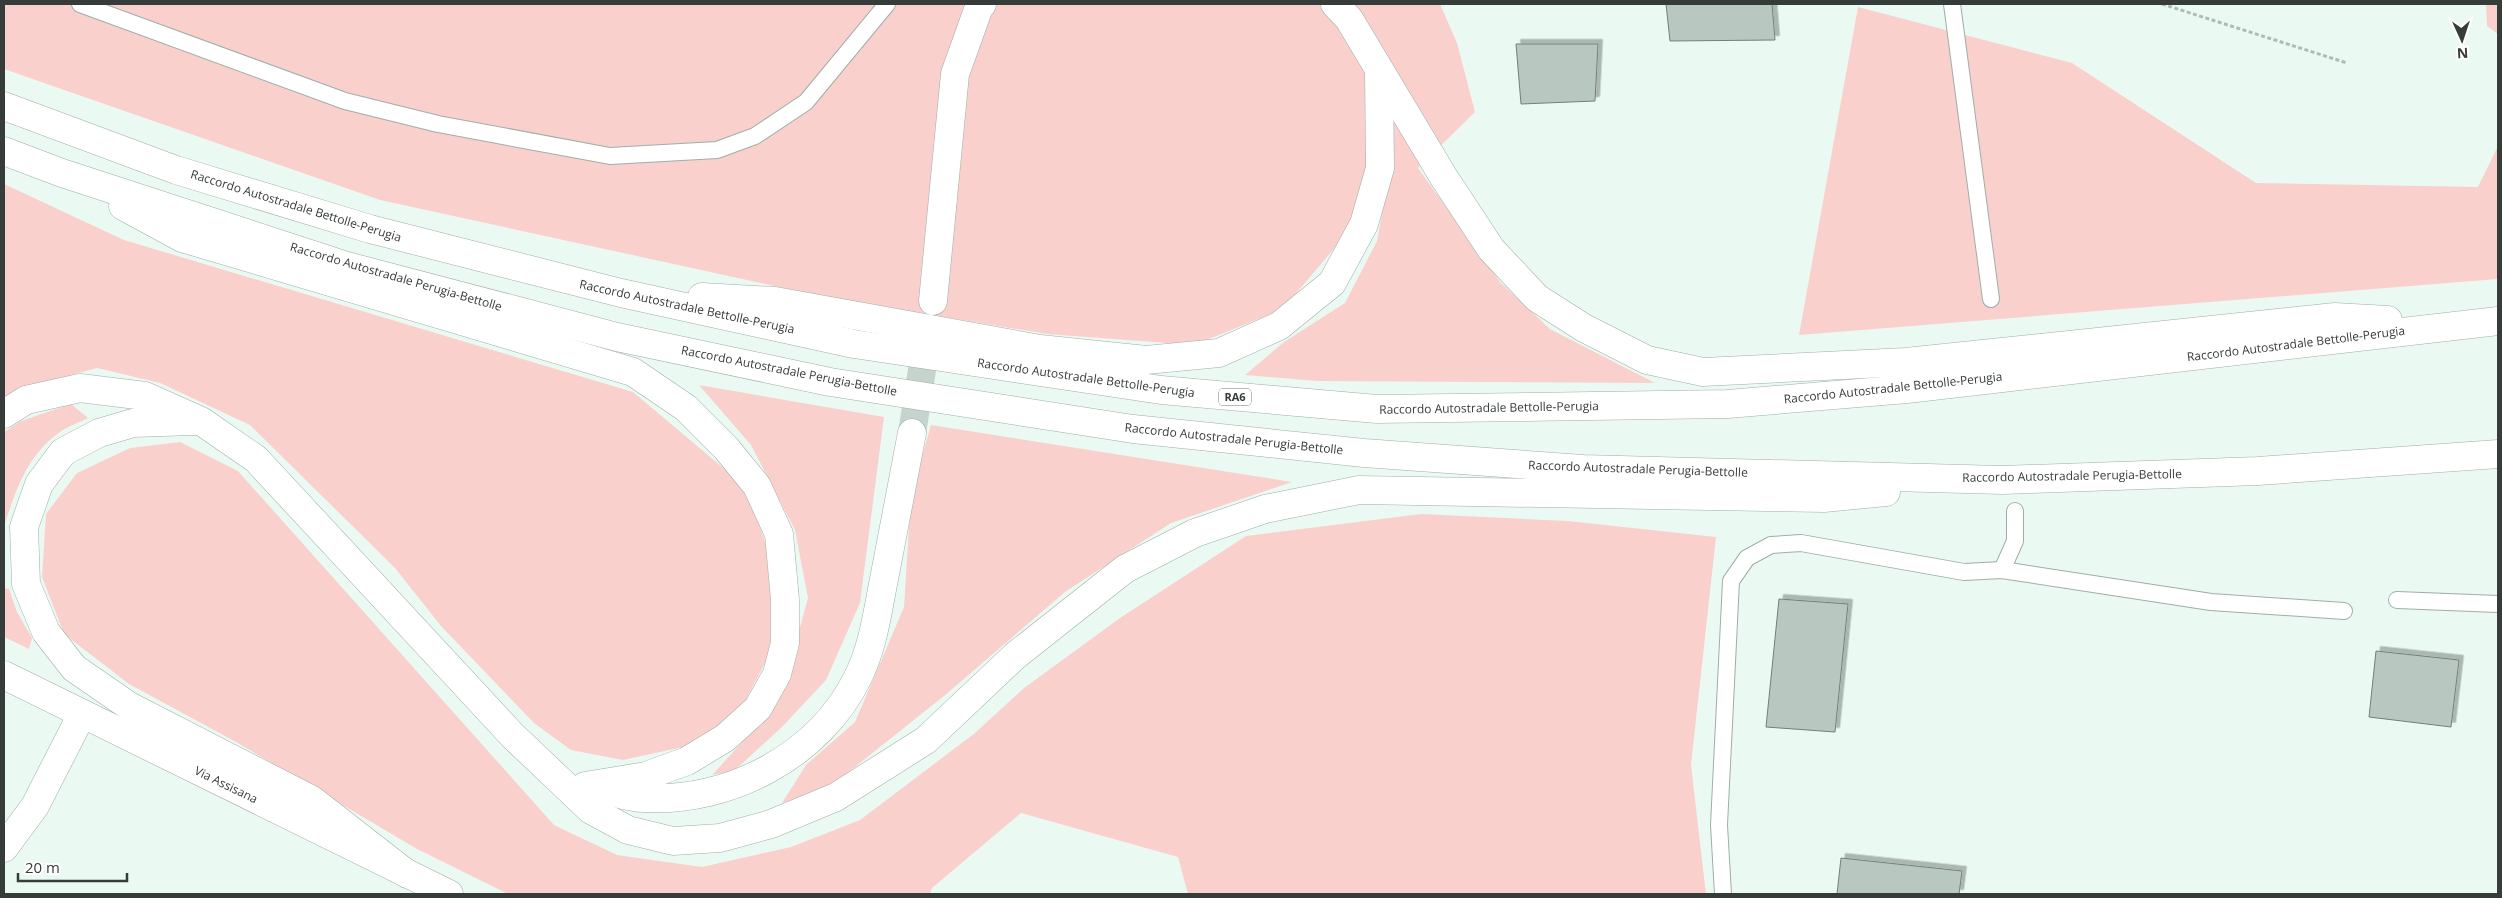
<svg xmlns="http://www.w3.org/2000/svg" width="2502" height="898" font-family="'Open Sans',sans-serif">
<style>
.green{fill:#fad0cd}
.building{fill:#b8c8c1;stroke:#718079;filter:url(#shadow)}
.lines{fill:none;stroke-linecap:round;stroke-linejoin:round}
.motorway-tunnel{stroke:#c6d4ce;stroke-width:28;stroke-dasharray:28 14;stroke-linecap:butt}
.service-casing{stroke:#9faea8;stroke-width:18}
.minor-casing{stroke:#9faea8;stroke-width:29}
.secondary-casing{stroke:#9faea8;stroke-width:29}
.motorway-casing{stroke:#9faea8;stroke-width:29}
.path{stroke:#aebbb6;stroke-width:3;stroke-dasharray:4 2.5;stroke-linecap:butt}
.service{stroke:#fff;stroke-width:16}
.minor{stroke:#fff;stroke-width:28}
.secondary{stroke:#fff;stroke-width:28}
.motorway{stroke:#fff;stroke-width:28}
.labels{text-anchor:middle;stroke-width:4;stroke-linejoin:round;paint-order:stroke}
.shield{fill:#fff;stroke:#727675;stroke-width:1}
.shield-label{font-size:11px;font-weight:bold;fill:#363c3a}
.street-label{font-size:12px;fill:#363c3a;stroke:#fff}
</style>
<defs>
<filter id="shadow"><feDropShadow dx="4.5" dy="-4.5" stdDeviation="0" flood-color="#0004"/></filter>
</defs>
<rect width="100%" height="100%" fill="#eafaf3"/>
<g class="green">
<path d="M 4,4 L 1440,4 L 1457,43 L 1475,112 L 1418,168 L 1500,282 L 1550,329 L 1655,383 L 1317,381 L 1245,375 L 1284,342 L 1345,303 L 1377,241 L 1387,186 L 1283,309 L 1194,345 L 1047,334 L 825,297 L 380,200 L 4,69 Z"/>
<path d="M 2486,4 L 2498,4 L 2498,34 L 2487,26 Z"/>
<path d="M 1858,7 L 2072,63 L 2256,183 L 2478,187 L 2498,146 L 2498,279 L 1799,335 Z"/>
<path d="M 4,184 L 124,240 L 633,392 L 746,487 L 774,567 L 775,644 L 742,707 L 692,745 L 623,760 L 571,750 L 534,723 L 441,626 L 395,568 L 250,425 L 160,383 L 97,368 L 45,382 L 4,398 Z"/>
<path d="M 699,385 L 884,417 L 860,603 L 826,680 L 782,727 L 735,770 L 712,775 L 757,726 L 792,657 L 808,598 L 795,530 L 751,445 Z"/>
<path d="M 71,404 L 88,418 C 79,423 68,426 60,432 C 27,455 16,490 4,526 L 4,432 L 21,421 Z"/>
<path d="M 931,425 L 1292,482 L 1171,523 L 1065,592 L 944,696 L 831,786 L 782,803 L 806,765 L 855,722 L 904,607 L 911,495 Z"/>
<path d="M 180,442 L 238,471 L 554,825 L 617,855 L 702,867 L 791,847 L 860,820 L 975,733 L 1024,688 L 1120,618 L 1246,536 L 1421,514 L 1568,521 L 1716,537 L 1691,765 L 1706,894 L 1188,894 L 1178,857 L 1021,813 L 932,888 L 930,894 L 508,894 L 417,849 L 236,742 L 129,684 L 64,634 L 42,577 L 46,514 L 77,473 L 130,448 Z"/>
<path d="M 4,588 L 9,589 L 17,612 L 32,638 L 29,649 L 4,637 Z"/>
</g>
<g class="building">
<path d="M 1666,4 L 1772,4 L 1775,40 L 1670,41 Z"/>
<path d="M 1516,44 L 1598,44 L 1595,101 L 1521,104 Z"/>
<path d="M 1779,599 L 1848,604 L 1835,732 L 1766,727 Z"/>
<path d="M 2376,651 L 2459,660 L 2451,727 L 2369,717 Z"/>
<path d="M 1841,858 L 1962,871 L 1959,894 L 1837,894 Z"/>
</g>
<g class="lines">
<path class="motorway-tunnel" d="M 912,433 L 928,332"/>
<g class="service-casing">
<g id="service">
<path d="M 80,4 L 345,101 L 438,124 L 610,156 L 717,150 L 755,136 L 806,102 L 887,4"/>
<path d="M 1952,4 L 1991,299"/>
<path d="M 2002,570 L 2015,541 L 2015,511"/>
<path d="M 2397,600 L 2498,604"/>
<path d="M 1723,894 L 1719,825 L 1731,581 L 1747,558 L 1771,545 L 1801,543 L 1964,572 L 2002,570 L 2211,602 L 2344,611"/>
</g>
</g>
<g class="minor-casing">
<path id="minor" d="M 4,848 L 35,806 L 82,714"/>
</g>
<g class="secondary-casing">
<path id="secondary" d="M 4,675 L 449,894"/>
</g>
<g class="motorway-casing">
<g id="motorway">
<path d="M 1335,4 L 1349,19 L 1443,176 L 1491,249 L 1537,298 L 1584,328 L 1647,360 L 1703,372 L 1906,362 L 2335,317 L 2388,320"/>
<path d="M 4,106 L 176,170 L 370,229 L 621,293 L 854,344 L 1161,390 L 1377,409 L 1728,404 L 1907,389 L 2498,321"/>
<path d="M 4,151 L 62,173 L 347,266 L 617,337 L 830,382 L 1133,429 L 1364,453 L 1583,469 L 2002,480 L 2258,471 L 2498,454"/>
<path d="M 123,206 L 182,238 L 633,372 L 686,408 L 726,448 L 757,486 L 779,534 L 785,600 L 785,643 L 777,674 L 758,708 L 725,738 L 687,761 L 646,776 L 585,786"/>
<path d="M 702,297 L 775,301 L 1040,349 L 1146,360 L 1219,353 L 1279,326 L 1332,283 L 1364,224 L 1380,168 L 1379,73"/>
<path d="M 933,301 L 955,74 L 979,7 L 982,4"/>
<path d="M 4,414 L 26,400 L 80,388 L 145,396 L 201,421 L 256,459 L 513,736 L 591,810 L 628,830 L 673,841 L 720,838 L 771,824 L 836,797 L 926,740 L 1016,655 L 1125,569 L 1195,533 L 1265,509 L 1359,490 L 1824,498 L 1886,492"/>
<path d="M 194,421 L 133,423 L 99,433 L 63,452 L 39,484 L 24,527 L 26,584 L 46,632 L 74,668 L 129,706 L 312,800 L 407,874"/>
<path d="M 599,789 C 614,792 629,798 644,798 C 730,803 820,755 858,677 C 874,645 878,608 885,574 C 894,527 903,480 912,433"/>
</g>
</g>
<path class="path" d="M 2162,4 L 2347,63"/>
<use href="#service" class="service"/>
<use href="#minor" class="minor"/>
<use href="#secondary" class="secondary"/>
<use href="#motorway" class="motorway"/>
</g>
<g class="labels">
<rect class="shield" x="1219" y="388.5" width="32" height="17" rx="4"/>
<g class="shield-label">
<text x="1235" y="401">RA6</text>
</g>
<g class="street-label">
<text transform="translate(296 206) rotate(17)" y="4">Raccordo Autostradale Bettolle-Perugia</text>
<text transform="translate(396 277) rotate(16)" y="4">Raccordo Autostradale Perugia-Bettolle</text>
<text transform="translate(687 307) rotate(12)" y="4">Raccordo Autostradale Bettolle-Perugia</text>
<text transform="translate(2296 344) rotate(-7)" y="4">Raccordo Autostradale Bettolle-Perugia</text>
<text transform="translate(789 371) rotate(11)" y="4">Raccordo Autostradale Perugia-Bettolle</text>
<text transform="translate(1086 378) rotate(8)" y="4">Raccordo Autostradale Bettolle-Perugia</text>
<text transform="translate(1893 388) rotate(-6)" y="4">Raccordo Autostradale Bettolle-Perugia</text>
<text transform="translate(1489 408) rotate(-1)" y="4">Raccordo Autostradale Bettolle-Perugia</text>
<text transform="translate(1234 439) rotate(6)" y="4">Raccordo Autostradale Perugia-Bettolle</text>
<text transform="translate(1638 469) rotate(2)" y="4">Raccordo Autostradale Perugia-Bettolle</text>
<text transform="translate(2072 476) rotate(-1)" y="4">Raccordo Autostradale Perugia-Bettolle</text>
<text transform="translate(226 785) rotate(26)" y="4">Via Assisana</text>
</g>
</g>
<rect width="2502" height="898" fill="none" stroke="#363c3a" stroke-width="10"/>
<g transform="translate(2462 40) rotate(177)" stroke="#ffffff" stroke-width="4" paint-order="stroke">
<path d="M0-4L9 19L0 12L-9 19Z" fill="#363c3a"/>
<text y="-8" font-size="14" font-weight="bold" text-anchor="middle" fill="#363c3a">N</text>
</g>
<path d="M18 873v8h109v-8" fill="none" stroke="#363c3a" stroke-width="2.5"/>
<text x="25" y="873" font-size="15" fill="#363c3a" stroke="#ffffff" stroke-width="4" paint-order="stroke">20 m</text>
</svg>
